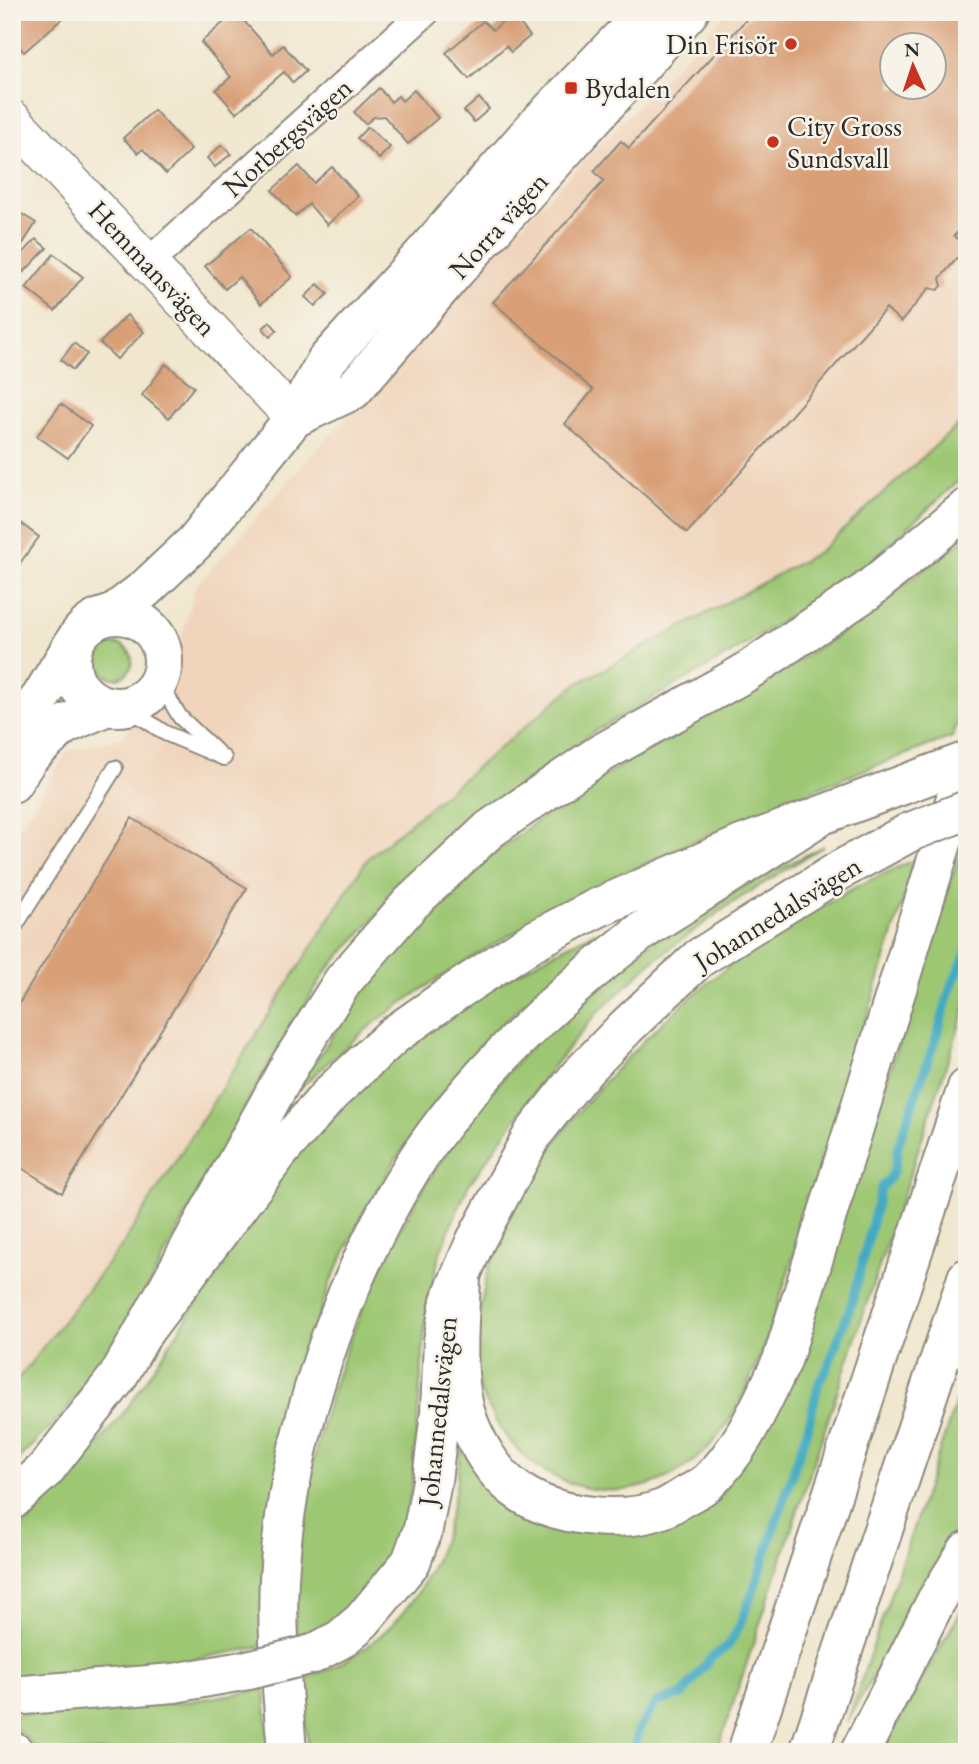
<svg xmlns="http://www.w3.org/2000/svg" width="979" height="1764" font-family="'EB Garamond',serif">
<style>
.built{fill:#f0d5bc;fill-rule:evenodd}
.green{fill:#9dc773;stroke:#64794f;stroke-width:2}
.lines{fill:none;stroke-linecap:round;stroke-linejoin:round}
.stream{stroke:#42aac2;stroke-width:9}
.building{fill:#d9a078;fill-rule:evenodd}
.service-casing{stroke:#8e897d;stroke-width:18}
.minor-casing{stroke:#8e897d;stroke-width:32}
.tertiary-casing{stroke:#8e897d;stroke-width:40}
.secondary-casing{stroke:#8e897d;stroke-width:42}
.motorway-casing{stroke:#8e897d;stroke-width:42}
.service{stroke:#fff;stroke-width:14}
.minor{stroke:#fff;stroke-width:28}
.tertiary{stroke:#fff;stroke-width:37}
.secondary{stroke:#fff;stroke-width:38}
.motorway{stroke:#fff;stroke-width:38}
.secondary-bridge-casing{stroke:#8e897d;stroke-width:42;stroke-linecap:butt}
.secondary-bridge{stroke:#fff;stroke-width:38}
.poi-dot{fill:#c8321e;stroke:#f7f3e8;stroke-width:2.5}
.labels{text-anchor:middle;stroke-width:5;stroke-linejoin:round;paint-order:stroke}
.poi-label{font-size:28px;fill:#2b2b2b;stroke:#f7f3e8;text-anchor:start}
.street-label{font-size:28px;fill:#2b2b2b;stroke:#f7f3e8}
</style>
<rect width="100%" height="100%" fill="#f7f3e8"/>
<filter id="ink" filterUnits="userSpaceOnUse"><feTurbulence type="fractalNoise" baseFrequency=".0143" numOctaves="2"/><feDisplacementMap in="SourceGraphic" scale="14" xChannelSelector="R" yChannelSelector="G"/><feConvolveMatrix kernelMatrix="1 2 1 2 8 2 1 2 1" color-interpolation-filters="sRGB"/></filter>
<filter id="wash" filterUnits="userSpaceOnUse"><feTurbulence type="fractalNoise" baseFrequency=".00686" numOctaves="4" result="noise"/><feDisplacementMap in="SourceGraphic" scale="28" xChannelSelector="R" yChannelSelector="G"/><feGaussianBlur stdDeviation="1.57" result="paint"/><feColorMatrix in="noise" values="0 0 0 0 0 0 0 0 0 0 0 0 0 0 0 0 0 1.4 0 .05"/><feComposite in="paint" operator="in"/></filter>
<g filter="url(#wash)">
<rect width="100%" height="100%" fill="#f1e7cf"/>
<path class="built" d="M 728,12 L 967,12 L 967,417 L 819,552 L 575,685 L 368,858 L 123,1244 L 12,1387 L 12,839 L 68,751 L 122,738 L 170,675 L 196,586 L 453,296 ZM 892,46 L 934,46 L 934,88 L 892,88 Z"/>
<g class="green">
<path d="M 967,417 L 967,473 L 859,572 L 732,653 L 590,734 L 477,818 L 401,889 L 326,971 L 271,1060 L 120,1338 L 62,1415 L 12,1465 L 12,1387 L 123,1244 L 368,858 L 575,685 L 819,552 Z"/>
<path d="M 967,537 L 967,695 L 952,737 C 757,809 562,890 392,1010 C 357,1034 327,1065 295,1092 L 358,997 L 405,936 L 475,869 L 527,828 L 632,758 L 827,643 Z"/>
<circle cx="115" cy="661" r="17"/>
<path d="M 967,829 L 967,1003 L 717,1752 L 309,1752 L 299,1680 C 326,1673 348,1660 370,1644 C 434,1595 452,1528 461,1451 L 466,1452 L 487,1483 L 665,1522 L 795,1367 Z"/>
<path d="M 824,846 L 732,903 L 653,961 L 598,1012 L 551,1069 L 468,1186 L 441,1249 L 427,1305 L 412,1485 L 403,1536 L 385,1573 L 336,1622 L 296,1637 C 296,1616 294,1594 296,1574 C 311,1387 397,1191 525,1053 C 545,1032 570,1013 592,994 C 609,979 626,962 644,948 C 700,907 762,877 824,846 Z"/>
<path d="M 916,859 L 768,1337 C 750,1380 734,1428 696,1459 C 624,1518 529,1490 490,1410 C 486,1403 482,1396 480,1389 C 472,1362 476,1331 481,1303 C 484,1291 486,1277 490,1264 C 524,1149 655,1020 750,950 C 764,940 780,932 795,923 C 814,912 834,899 854,888 C 874,877 896,869 916,859 Z"/>
<path d="M 595,932 L 597,936 L 498,1028 L 439,1099 L 396,1159 L 361,1219 L 331,1281 L 310,1342 L 261,1647 L 178,1662 L 12,1680 L 12,1534 C 55,1492 97,1450 132,1401 C 172,1343 209,1282 248,1224 C 259,1207 270,1188 283,1171 C 363,1068 477,988 595,932 Z"/>
<path d="M 967,1370 L 967,1515 L 954,1534 L 847,1722 Z"/>
<path d="M 967,1600 L 967,1752 L 883,1752 L 891,1735 Z"/>
<path d="M 265,1689 L 269,1752 L 40,1752 L 14,1726 L 13,1719 L 18,1714 L 185,1702 Z"/>
</g>
<g class="lines">
<path class="stream" d="M 635,1752 L 637,1732 L 657,1702 L 682,1695 L 711,1658 L 728,1646 L 739,1627 L 755,1586 L 809,1424 L 819,1382 L 827,1369 L 853,1299 L 881,1187 C 893,1177 897,1166 897,1149 L 939,1029 L 950,989 L 965,956 L 967,947"/>
</g>
<g id="blocks">
<g class="building">
<path d="M 12,12 L 58,12 L 63,18 L 24,52 L 12,38 Z"/>
<path d="M 236,12 L 273,54 L 283,45 L 306,71 L 293,83 L 284,72 L 236,113 L 216,90 L 231,77 L 201,42 Z"/>
<path d="M 753,12 L 967,12 L 967,222 L 954,236 L 967,247 L 940,278 L 942,286 L 938,290 L 929,288 L 901,322 L 886,308 L 687,533 L 565,424 L 593,390 L 493,302 L 604,181 L 594,171 L 621,141 L 629,148 ZM 892,46 L 934,46 L 934,88 L 892,88 Z"/>
<path d="M 512,14 L 530,36 L 511,52 L 506,46 L 469,79 L 446,53 L 483,21 L 493,30 Z"/>
<path d="M 379,88 L 391,102 L 398,96 L 402,101 L 414,90 L 438,118 L 408,144 L 384,116 L 374,117 L 365,124 L 354,112 Z"/>
<path d="M 479,98 L 489,109 L 474,122 L 464,111 Z"/>
<path d="M 154,110 L 191,150 L 166,174 L 143,149 L 138,153 L 123,138 Z"/>
<path d="M 368,127 L 390,147 L 379,159 L 357,138 Z"/>
<path d="M 222,145 L 231,154 L 215,167 L 207,158 Z"/>
<path d="M 299,166 L 314,183 L 332,167 L 358,196 L 327,225 L 309,204 L 295,216 L 272,190 Z"/>
<path d="M 12,208 L 36,223 L 17,253 L 12,249 Z"/>
<path d="M 251,228 L 292,277 L 261,304 L 239,277 L 225,289 L 205,266 Z"/>
<path d="M 36,239 L 47,248 L 24,272 L 14,263 Z"/>
<path d="M 54,254 L 83,277 L 55,311 L 26,288 Z"/>
<path d="M 318,284 L 328,294 L 315,306 L 305,297 Z"/>
<path d="M 127,315 L 144,332 L 117,359 L 100,343 Z"/>
<path d="M 270,322 L 277,330 L 270,337 L 263,328 Z"/>
<path d="M 74,343 L 87,354 L 73,370 L 61,360 Z"/>
<path d="M 166,364 L 194,387 L 169,418 L 142,395 Z"/>
<path d="M 61,404 L 91,426 L 68,458 L 37,436 Z"/>
<path d="M 12,517 L 39,537 L 12,574 Z"/>
<path d="M 132,818 L 247,888 L 62,1193 L 12,1162 L 12,1015 Z"/>
</g>
</g>
</g>
<g filter="url(#ink)">
<use href="#blocks" fill-opacity="0" stroke="#8e897d" stroke-width="2"/>
<g class="lines">
<g class="service-casing">
<g id="service">
<path d="M 158,680 L 180,717 L 218,753"/>
<path d="M 125,706 L 165,733 L 224,758"/>
<path d="M 12,931 L 115,768"/>
</g>
</g>
<g class="minor-casing">
<path id="minor" d="M 148,263 L 425,12"/>
</g>
<g class="tertiary-casing">
<path id="tertiary" d="M 12,119 L 294,418"/>
</g>
<g class="secondary-casing">
<g id="secondary">
<path d="M 294,418 L 353,390 L 456,270 L 689,12"/>
<path d="M 111,615 L 145,589 L 195,542 L 294,418 L 326,361 L 422,256 L 533,129 L 646,12"/>
<circle cx="117" cy="661" r="46"/>
<path d="M 12,734 L 41,697 L 75,641"/>
<path d="M 12,783 L 29,757 L 64,725 L 107,706"/>
<path d="M 12,1500 L 45,1470 L 117,1378 L 144,1331 L 280,1151 L 332,1092 L 394,1035 L 458,990 L 533,941 L 597,908 L 744,844 L 967,761"/>
<path d="M 313,1654 L 341,1639 L 362,1621 L 411,1562 L 423,1529 L 432,1481 L 440,1412 L 443,1341 L 450,1301 L 475,1242 L 533,1134 L 578,1077 L 626,1027 L 699,958 L 842,869 L 910,832"/>
<path d="M 12,1696 L 174,1683 L 248,1670"/>
</g>
</g>
<g class="motorway-casing">
<g id="motorway">
<path d="M 461,1275 C 460,1320 452,1380 469,1423 C 478,1446 494,1473 514,1488 C 549,1516 620,1525 662,1509 C 670,1506 678,1500 685,1496 C 692,1492 701,1488 708,1482 C 743,1449 761,1403 782,1361 L 967,762"/>
<path d="M 144,1331 L 291,1063 L 343,981 L 410,904 L 490,829 L 600,754 L 743,674 L 867,591 L 967,508"/>
<path d="M 12,1751 L 14,1752"/>
<path d="M 287,1752 C 283,1695 276,1636 279,1579 C 286,1442 340,1283 413,1166 C 467,1081 557,997 637,935 C 655,921 675,910 694,897 C 734,871 775,845 815,819"/>
<path d="M 747,1752 L 967,1088"/>
<path d="M 809,1752 L 967,1278"/>
<path d="M 860,1752 L 936,1601 L 967,1551"/>
</g>
</g>
<use href="#service" class="service"/>
<use href="#minor" class="minor"/>
<use href="#tertiary" class="tertiary"/>
<use href="#secondary" class="secondary"/>
<use href="#motorway" class="motorway"/>
<g class="secondary-bridge-casing">
<g id="secondary-bridge">
<path d="M 910,832 L 967,810"/>
<path d="M 248,1670 L 313,1654"/>
</g>
</g>
<use href="#secondary-bridge" class="secondary-bridge"/>
</g>
</g>
<g class="poi-dot">
<circle cx="791" cy="44" r="7"/>
<rect x="564" y="81" width="14" height="14" rx="3.5"/>
<circle cx="773" cy="142" r="7"/>
</g>
<g class="labels">
<g class="poi-label">
<text x="777" y="54" text-anchor="end">Din Frisör</text>
<text x="585" y="98">Bydalen</text>
<text x="787" y="136">City Gross<tspan x="787" dy="32">Sundsvall</tspan></text>
</g>
<g class="street-label">
<text transform="translate(287 137) rotate(-42)" y="10">Norbergsvägen</text>
<text transform="translate(498 225) rotate(-48)" y="10">Norra vägen</text>
<text transform="translate(153 268) rotate(47)" y="10">Hemmansvägen</text>
<text transform="translate(777 913) rotate(-32)" y="10">Johannedalsvägen</text>
<text transform="translate(437 1411) rotate(-84)" y="10">Johannedalsvägen</text>
</g>
</g>
<rect width="979" height="1764" fill="none" stroke="#f7f3e8" stroke-width="42"/>
<g transform="translate(913 66) rotate(357)"><circle r="33" fill="#f7f3e8" stroke="#a5a39c" stroke-width="2"/>
<path d="M0-5L12 26L0 18L-12 26Z" fill="#c8321e"/>
<text y="-10" font-size="19" font-weight="bold" text-anchor="middle" fill="#2b2b2b">N</text>
</g>
</svg>
